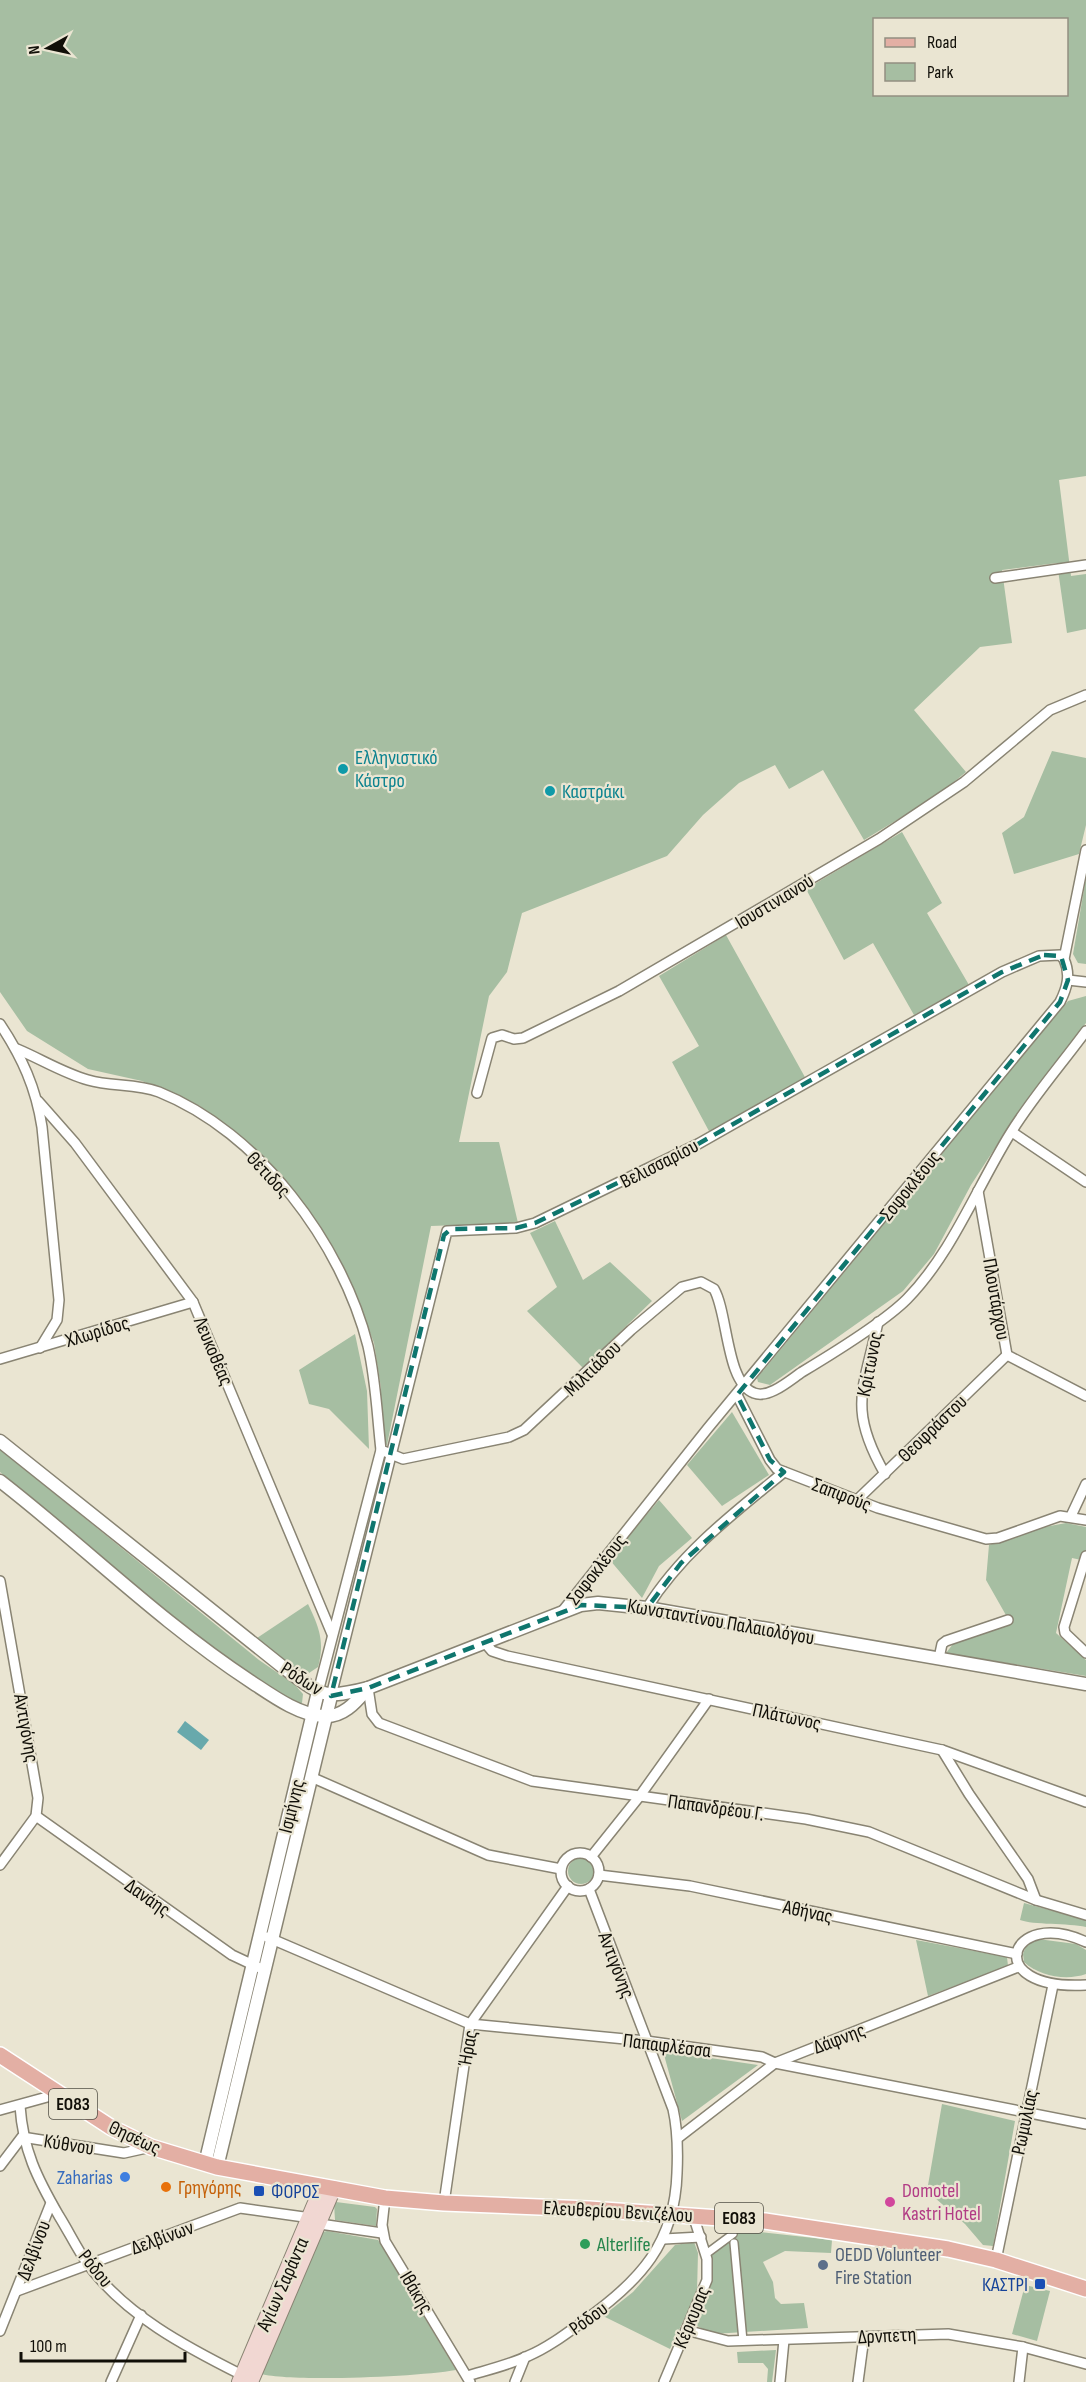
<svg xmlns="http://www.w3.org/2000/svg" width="1086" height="2382" font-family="'Sofia Sans Condensed',sans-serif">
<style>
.green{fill:#a6bea2;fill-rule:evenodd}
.water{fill:#68a9ac}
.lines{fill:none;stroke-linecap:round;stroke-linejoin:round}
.pedestrian-casing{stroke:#898473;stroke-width:10}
.minor-casing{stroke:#898473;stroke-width:12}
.tertiary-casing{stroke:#898473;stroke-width:15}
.secondary-casing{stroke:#898473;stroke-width:16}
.primary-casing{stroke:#fff;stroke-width:18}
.pedestrian{stroke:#fff;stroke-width:7}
.minor{stroke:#fff;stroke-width:9}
.tertiary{stroke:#fff;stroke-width:12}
.secondary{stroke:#f1d7d2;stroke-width:14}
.primary{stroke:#e3afa4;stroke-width:15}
.marked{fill:none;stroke:#0f766e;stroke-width:4.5;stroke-dasharray:12 8;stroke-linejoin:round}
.culture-dot{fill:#0f9aa8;stroke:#eae5d2;stroke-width:2}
.shop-dot{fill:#3f7fe0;stroke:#eae5d2;stroke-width:2}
.food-dot{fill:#e8710a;stroke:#eae5d2;stroke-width:2}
.transit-dot{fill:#1a4fb4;stroke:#eae5d2;stroke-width:2}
.hotel-dot{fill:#d1479c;stroke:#eae5d2;stroke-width:2}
.leisure-dot{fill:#2e9e5b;stroke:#eae5d2;stroke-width:2}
.service-dot{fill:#5c6f8a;stroke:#eae5d2;stroke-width:2}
.labels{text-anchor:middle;stroke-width:4.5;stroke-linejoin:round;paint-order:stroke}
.shield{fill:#eae5d2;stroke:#524f45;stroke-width:1.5}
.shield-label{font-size:18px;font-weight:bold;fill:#110f08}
.culture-label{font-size:20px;fill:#0d838f;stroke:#eae5d2;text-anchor:start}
.street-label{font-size:20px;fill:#110f08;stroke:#eae5d2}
.shop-label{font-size:20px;fill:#366cbe;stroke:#eae5d2;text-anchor:end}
.food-label{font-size:20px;fill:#c56008;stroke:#eae5d2;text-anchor:start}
.hotel-label{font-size:20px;fill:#b23c85;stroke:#eae5d2;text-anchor:start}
.transit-label{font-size:20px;fill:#164399;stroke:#eae5d2;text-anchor:start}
.leisure-label{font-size:20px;fill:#27864d;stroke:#eae5d2;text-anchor:start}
.service-label{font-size:20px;fill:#4e5e75;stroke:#eae5d2;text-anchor:start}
</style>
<rect width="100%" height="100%" fill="#eae5d2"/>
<g class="green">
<path d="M 0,0 L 1086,0 L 1086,476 L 1059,480 L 1071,576 L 1086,574 L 1086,629 L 1067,633 L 1057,563 L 1002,570 L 1012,643 L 980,647 L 914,710 L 966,772 L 938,795 L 864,840 L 823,770 L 789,789 L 775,765 L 739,783 L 703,815 L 667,856 L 522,913 L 507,972 L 489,996 L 459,1142 L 499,1142 L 518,1223 L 431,1226 L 387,1445 L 381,1442 L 381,1388 L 374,1343 L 353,1287 L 334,1252 L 280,1175 L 200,1106 L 142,1081 L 88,1069 L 27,1031 L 0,992 ZM 874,20 L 1066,20 L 1066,94 L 874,94 Z"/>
<path d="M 1052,751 L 1086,758 L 1086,825 L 1079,854 L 1014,874 L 1002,833 L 1024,817 Z"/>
<path d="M 902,832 L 942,903 L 927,913 L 969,985 L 914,1015 L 873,943 L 844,960 L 806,889 Z"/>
<path d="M 1086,878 L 1086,964 L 1078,963 L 1073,954 Z"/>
<path d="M 726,935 L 806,1079 L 710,1133 L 672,1062 L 699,1046 L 659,976 Z"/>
<path d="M 1086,996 L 1086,1023 L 1008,1128 L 971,1185 L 934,1254 L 903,1291 L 770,1385 L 758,1382 L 757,1378 L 1068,1001 Z"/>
<path d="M 555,1221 L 583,1280 L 610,1262 L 652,1301 L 583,1368 L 527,1311 L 557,1287 L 530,1233 Z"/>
<path d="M 355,1334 L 367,1391 L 369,1449 L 329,1409 L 309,1404 L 299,1370 Z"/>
<path d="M 732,1412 L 769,1475 L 722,1506 L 687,1465 Z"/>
<path d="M 0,1449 L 259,1660 L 294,1684 L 303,1694 L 302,1703 L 296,1703 L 206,1646 L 62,1528 L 0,1472 Z"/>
<path d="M 659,1500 L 692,1538 L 659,1566 L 642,1598 L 609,1559 Z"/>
<path d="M 1066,1523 L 1086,1527 L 1086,1561 L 1072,1558 L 1056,1633 L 1086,1660 L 1086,1676 L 946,1653 L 953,1644 L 1011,1624 L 986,1580 L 989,1545 L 1034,1529 Z"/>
<path d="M 308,1604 C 319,1627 325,1642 318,1667 L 309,1673 L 299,1674 L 254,1640 Z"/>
<circle cx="581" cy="1871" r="13"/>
<path d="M 1024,1903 L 1086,1920 L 1086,1927 C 1068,1923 1033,1925 1020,1920 Z"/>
<path d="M 1038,1939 L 1076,1944 L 1086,1950 L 1086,1974 C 1066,1981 1039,1976 1024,1962 L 1023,1954 L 1026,1946 Z"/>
<path d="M 916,1940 L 1007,1957 L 1008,1966 L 928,1996 Z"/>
<path d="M 663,2051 L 758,2065 L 682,2121 Z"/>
<path d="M 942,2104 L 1015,2121 L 993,2246 L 983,2245 L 965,2224 L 927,2191 Z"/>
<path d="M 336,2202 L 375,2207 L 377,2209 L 376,2226 L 335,2220 L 334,2203 Z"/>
<path d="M 742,2230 L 832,2240 L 831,2253 L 785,2251 L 763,2262 L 773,2282 L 775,2298 L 781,2304 L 804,2303 L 808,2328 L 713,2334 L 697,2326 C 697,2298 720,2285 710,2254 Z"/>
<path d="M 327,2231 L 378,2240 L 456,2370 C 416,2377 293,2382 261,2374 L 323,2232 Z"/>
<path d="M 694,2242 L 698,2253 L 697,2292 L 670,2349 L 603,2316 L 633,2292 L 675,2245 Z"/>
<path d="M 1025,2285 L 1050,2291 L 1037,2341 L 1012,2334 Z"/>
<path d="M 776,2350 L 772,2382 L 767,2382 L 768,2369 L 763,2363 L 738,2363 L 737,2352 Z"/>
</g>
<path class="water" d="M 185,1721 L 209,1740 L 201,1750 L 177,1732 Z"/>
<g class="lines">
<g class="pedestrian-casing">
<g id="pedestrian">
<path d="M 734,2243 L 743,2341"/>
<path d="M 706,2254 L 733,2234"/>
</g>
</g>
<g class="minor-casing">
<g id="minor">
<path d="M 995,578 L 1086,565"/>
<path d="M 1068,980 L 1086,982"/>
<path d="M 0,1024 C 22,1057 36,1088 42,1127 L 59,1300 L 57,1320 L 40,1348"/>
<path d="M 17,1049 C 41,1059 63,1073 88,1080 C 111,1087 136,1083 159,1092 C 259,1132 342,1243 368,1346 C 376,1381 377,1415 381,1450 L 403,1459 L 509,1437 L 524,1430 L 631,1330 L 682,1287 L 701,1282 L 714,1289 C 728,1313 726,1383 754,1393 C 769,1399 790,1380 802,1372 C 832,1354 883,1323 907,1299 C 952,1253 976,1189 1010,1134 C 1032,1098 1061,1065 1086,1031"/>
<path d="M 477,1093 L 492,1038 L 502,1035 L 514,1039 L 523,1038 L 619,991 L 879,839 L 964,782 L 1050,710 L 1086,695"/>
<path d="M 38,1101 L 75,1143 L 193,1302 L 332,1634"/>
<path d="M 1012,1132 L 1086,1182"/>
<path d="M 978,1191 L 1007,1355 L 1086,1396"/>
<path d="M 878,1322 C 864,1389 847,1408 885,1474"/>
<path d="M 0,1359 L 193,1302"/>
<path d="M 737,1395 L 770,1460 L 777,1469 L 878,1508 L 986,1539 L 998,1538 L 1060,1516 L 1086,1520"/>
<path d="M 856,1501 L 1007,1355"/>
<path d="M 1071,1516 L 1086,1484"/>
<path d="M 1086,1556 L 1064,1627 L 1065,1633 L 1086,1653"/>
<path d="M 0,1581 L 38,1798 L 36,1816 L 0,1865"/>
<path d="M 647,1608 C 681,1553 735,1512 784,1472"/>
<path d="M 561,1613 L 708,1428 L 1060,1002 C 1067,988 1071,975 1064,959 L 1086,850"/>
<path d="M 486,1644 L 492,1651 L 507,1656 L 942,1750 L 1086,1802"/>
<path d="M 939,1658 L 942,1644 L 946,1641 L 1008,1620"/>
<path d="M 368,1688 L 372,1714 L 379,1723 L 532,1781 L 806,1819 L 869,1832 L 1036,1900 L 1086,1915"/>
<path d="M 318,1692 L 381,1450"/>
<path d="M 331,1696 L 447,1231 L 516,1228 L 535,1223 L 698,1144 L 1002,972 L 1039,956 L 1060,955 L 1064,959"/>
<path d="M 942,1750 L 969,1794 L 1028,1879 L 1036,1900"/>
<path d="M 311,1777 L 488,1855 L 561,1869"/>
<path d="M 36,1816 L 232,1955 L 264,1970"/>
<circle cx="580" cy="1872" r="19"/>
<path d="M 591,1857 L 639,1797 L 709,1699"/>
<path d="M 599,1875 L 690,1886 L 1017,1954"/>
<path d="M 267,1937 L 470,2024 L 646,2041 L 762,2057 L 775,2063 L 1086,2124"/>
<path d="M 1086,1942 C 1009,1906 979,1991 1086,1985"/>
<path d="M 20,2106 C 23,2150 37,2178 59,2216 C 69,2232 77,2249 87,2263 C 125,2315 186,2347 242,2375"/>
<path d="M 0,2110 L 58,2094"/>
<path d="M 678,2138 L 775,2063 L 1018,1967"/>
<path d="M 0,2166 L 22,2137 L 124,2153 L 151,2147"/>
<path d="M 385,2198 L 382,2225 L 385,2241 L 470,2382"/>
<path d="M 444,2203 L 470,2024 L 568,1886"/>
<path d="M 320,2224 L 382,2233"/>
<path d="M 664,2239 L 701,2237"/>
<path d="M 996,2260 L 1053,1985"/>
<path d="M 17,2291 L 240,2208 L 311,2218"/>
<path d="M 686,2330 L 728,2341 L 948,2334 L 1023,2347 L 1086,2364"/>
<path d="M 0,2331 L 51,2203"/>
<path d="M 467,2376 C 487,2370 509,2365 528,2356 C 549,2347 567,2333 585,2320 C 640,2281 675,2243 677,2173 C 678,2151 678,2131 673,2109 L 589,1889"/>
<path d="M 111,2382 L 141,2315"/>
<path d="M 515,2382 L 525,2357"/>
<path d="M 664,2382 L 707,2280 L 707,2259 L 693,2215"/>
<path d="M 780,2382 L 784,2340"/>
<path d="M 858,2382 L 864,2337"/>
<path d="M 1019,2382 L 1023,2347"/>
</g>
</g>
<g class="tertiary-casing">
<g id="tertiary">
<path d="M 0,1441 L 284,1668 C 321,1695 322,1700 368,1688 L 581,1605 L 598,1603 L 647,1608 L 1086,1684"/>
<path d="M 0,1481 C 85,1547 159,1621 250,1681 C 270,1694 298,1715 323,1716 C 343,1718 356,1702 368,1688"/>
<path d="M 205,2164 L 318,1692"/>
<path d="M 217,2167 L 331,1696"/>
</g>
</g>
<g class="secondary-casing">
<g id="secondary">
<path d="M 239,2382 L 322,2186"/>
<path d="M 251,2382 L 334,2188"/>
</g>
</g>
<g class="primary-casing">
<path id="primary" d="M 0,2055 L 112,2128 L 151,2147 L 217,2167 L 385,2198 L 444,2203 L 589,2209 L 765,2221 L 948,2249 L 996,2260 L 1086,2289"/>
</g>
<use href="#pedestrian" class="pedestrian"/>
<use href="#minor" class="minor"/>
<use href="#tertiary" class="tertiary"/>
<use href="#secondary" class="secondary"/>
<use href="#primary" class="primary"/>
</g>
<path class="marked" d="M 1044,955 L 1061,956 L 1068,980 L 1060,1002 L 737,1395 L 770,1460 L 784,1472 L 681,1563 L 647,1608 L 581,1605 L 368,1688 L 331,1696 L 444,1235 L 451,1229 L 516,1228 L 535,1223 L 698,1144 L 1002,972 Z"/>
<g class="culture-dot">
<circle cx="343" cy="769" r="6"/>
<circle cx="550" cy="791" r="6"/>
</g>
<circle class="shop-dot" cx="125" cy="2177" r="6"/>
<circle class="food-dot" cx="166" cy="2187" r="6"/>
<g class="transit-dot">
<rect x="253" y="2185" width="12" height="12" rx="3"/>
<rect x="1034" y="2278" width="12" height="12" rx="3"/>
</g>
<circle class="hotel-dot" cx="890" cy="2202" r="6"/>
<circle class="leisure-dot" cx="585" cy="2244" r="6"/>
<circle class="service-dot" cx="823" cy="2265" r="6"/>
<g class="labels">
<g class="shield">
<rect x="49" y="2089" width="48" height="30" rx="4.5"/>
<rect x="715" y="2203" width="48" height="30" rx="4.5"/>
</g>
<g class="shield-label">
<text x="73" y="2110">ΕΟ83</text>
<text x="739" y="2224">ΕΟ83</text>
</g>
<g class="culture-label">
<text x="355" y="764">Ελληνιστικό<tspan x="355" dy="23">Κάστρο</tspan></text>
<text x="562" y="798">Καστράκι</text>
</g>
<g class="street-label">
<text transform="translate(774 901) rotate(-31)" y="7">Ιουστινιανού</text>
<text transform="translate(659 1163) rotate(-27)" y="7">Βελισσαρίου</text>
<text transform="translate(269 1174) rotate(47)" y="7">Θέτιδος</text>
<text transform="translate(910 1185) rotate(-51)" y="7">Σοφοκλέους</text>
<text transform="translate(997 1299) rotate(80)" y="7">Πλουτάρχου</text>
<text transform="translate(97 1331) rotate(-17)" y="7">Χλωρίδος</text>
<text transform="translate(214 1351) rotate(67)" y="7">Λευκοθέας</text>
<text transform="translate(869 1364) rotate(-79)" y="7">Κρίτωνος</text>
<text transform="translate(592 1368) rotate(-44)" y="7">Μιλτιάδου</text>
<text transform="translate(932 1428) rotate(-44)" y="7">Θεοφράστου</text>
<text transform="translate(842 1494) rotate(21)" y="7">Σαπφούς</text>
<text transform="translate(596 1569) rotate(-52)" y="7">Σοφοκλέους</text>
<text transform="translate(721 1621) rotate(10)" y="7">Κωνσταντίνου Παλαιολόγου</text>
<text transform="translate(302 1678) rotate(32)" y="7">Ρόδων</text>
<text transform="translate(787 1716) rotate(12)" y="7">Πλάτωνος</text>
<text transform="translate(27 1728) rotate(80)" y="7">Αντιγόνης</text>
<text transform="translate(291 1806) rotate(-76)" y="7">Ισμήνης</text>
<text transform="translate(716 1807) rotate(8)" y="7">Παπανδρέου Γ.</text>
<text transform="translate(148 1897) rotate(35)" y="7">Δανάης</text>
<text transform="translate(808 1911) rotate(12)" y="7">Αθήνας</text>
<text transform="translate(617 1965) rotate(69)" y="7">Αντιγόνης</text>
<text transform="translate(839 2038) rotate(-21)" y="7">Δάφνης</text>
<text transform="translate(667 2045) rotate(7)" y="7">Παπαφλέσσα</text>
<text transform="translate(467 2048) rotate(-80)" y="7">Ήρας</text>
<text transform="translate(1024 2122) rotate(-78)" y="7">Ρωμυλίας</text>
<text transform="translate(135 2137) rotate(25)" y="7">Θησέως</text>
<text transform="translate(69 2144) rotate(9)" y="7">Κύθνου</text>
<text transform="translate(618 2211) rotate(3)" y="7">Ελευθερίου Βενιζέλου</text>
<text transform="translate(162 2237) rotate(-20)" y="7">Δελβίνων</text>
<text transform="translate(33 2250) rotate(-69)" y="7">Δελβίνου</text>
<text transform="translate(96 2268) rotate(51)" y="7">Ρόδου</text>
<text transform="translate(282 2284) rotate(-66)" y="7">Αγίων Σαράντα</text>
<text transform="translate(417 2292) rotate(59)" y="7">Ιθάκης</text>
<text transform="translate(691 2317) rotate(-68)" y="7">Κέρκυρας</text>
<text transform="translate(588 2318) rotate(-36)" y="7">Ρόδου</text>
<text transform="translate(887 2335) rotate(-3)" y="7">Δρνπετη</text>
</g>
<g class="shop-label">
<text x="113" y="2184">Zaharias</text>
</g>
<g class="food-label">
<text x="178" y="2194">Γρηγόρης</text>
</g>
<g class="hotel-label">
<text x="902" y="2197">Domotel<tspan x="902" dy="23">Kastri Hotel</tspan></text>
</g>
<g class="transit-label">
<text x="271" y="2198">ΦΟΡΟΣ</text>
<text x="1028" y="2291" text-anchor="end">ΚΑΣΤΡΙ</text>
</g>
<g class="leisure-label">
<text x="597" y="2251">Alterlife</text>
</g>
<g class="service-label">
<text x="835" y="2261">OEDD Volunteer<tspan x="835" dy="23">Fire Station</tspan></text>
</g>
</g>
<rect x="873" y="18" width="195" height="78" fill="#eae5d2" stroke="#938f81" stroke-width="1.5"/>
<rect x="885" y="38" width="30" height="9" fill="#e3afa4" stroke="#938f81" stroke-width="1.5"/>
<text x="927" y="48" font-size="18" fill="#110f08">Road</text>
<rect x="885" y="63" width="30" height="18" fill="#a6bea2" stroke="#938f81" stroke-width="1.5"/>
<text x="927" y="78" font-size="18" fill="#110f08">Park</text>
<g transform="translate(48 48) rotate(262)" stroke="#eae5d2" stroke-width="4.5" paint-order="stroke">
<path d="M0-4.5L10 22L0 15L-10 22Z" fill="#110f08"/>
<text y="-9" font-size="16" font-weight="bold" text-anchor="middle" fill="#110f08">N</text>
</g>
<path d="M21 2352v9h164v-9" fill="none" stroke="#110f08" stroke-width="3"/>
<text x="30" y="2352" font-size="18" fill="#110f08" stroke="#eae5d2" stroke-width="4.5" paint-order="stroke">100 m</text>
</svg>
